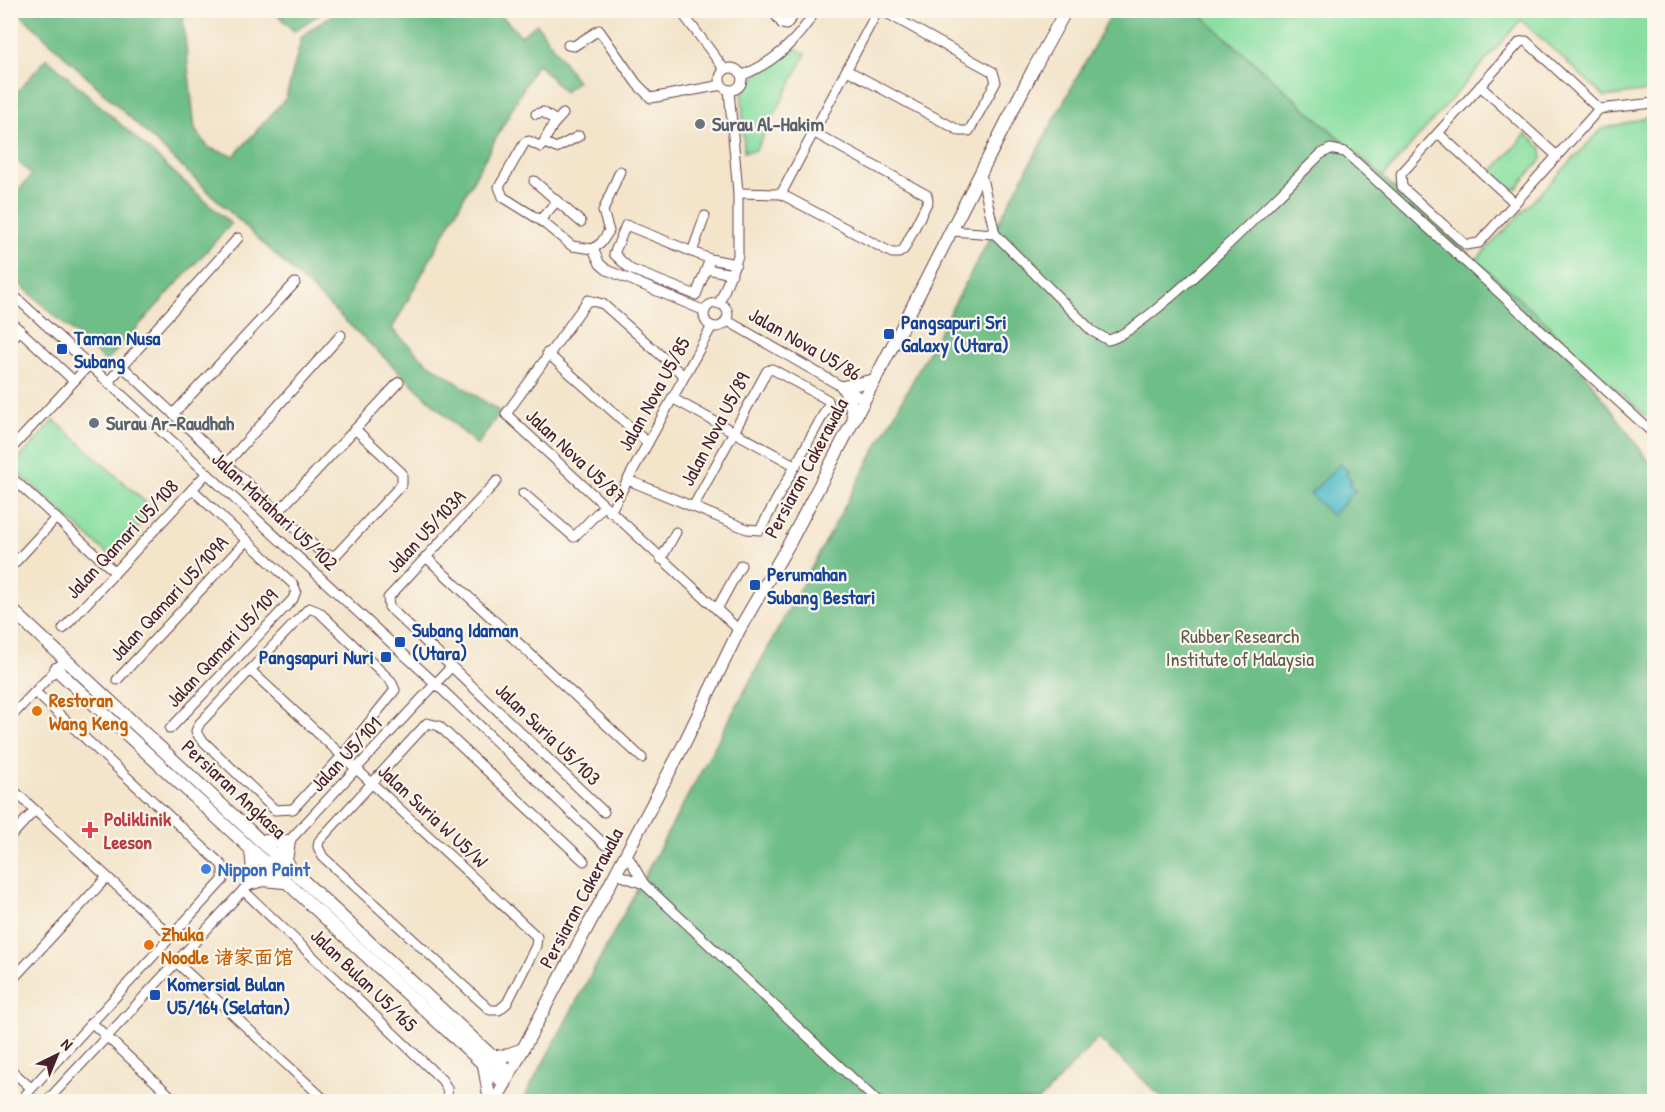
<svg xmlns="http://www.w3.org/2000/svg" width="1665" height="1112" font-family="'Patrick Hand','LXGW WenKai TC',sans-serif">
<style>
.green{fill:#89dfa2;stroke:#6a7f66;stroke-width:1.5}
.forest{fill:#6ebe88;stroke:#5c6e5a;stroke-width:1.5}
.water{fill:#4ab9c3;stroke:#4a6c77;stroke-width:1.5}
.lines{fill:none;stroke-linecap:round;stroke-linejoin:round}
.street-casing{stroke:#633d43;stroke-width:11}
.secondary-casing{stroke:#633d43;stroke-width:14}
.street{stroke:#fff;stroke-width:9}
.secondary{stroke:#fff;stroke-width:12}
.worship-dot{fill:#6b7280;stroke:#fbf7ec;stroke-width:2}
.transit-dot{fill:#1a4fb4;stroke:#fbf7ec;stroke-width:2}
.food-dot{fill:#e8710a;stroke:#fbf7ec;stroke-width:2}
.health-dot{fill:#e0444e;stroke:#fbf7ec;stroke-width:2}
.shop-dot{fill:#3f7fe0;stroke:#fbf7ec;stroke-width:2}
.labels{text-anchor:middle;stroke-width:4.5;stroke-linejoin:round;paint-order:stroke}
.worship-label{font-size:20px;font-weight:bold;fill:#5b616d;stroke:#fbf7ec;text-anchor:start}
.transit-label{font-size:20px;font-weight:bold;fill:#164399;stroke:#fbf7ec;text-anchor:start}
.street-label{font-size:20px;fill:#4a1f2b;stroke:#fbf7ec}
.park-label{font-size:20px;fill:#5d594f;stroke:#fbf7ec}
.food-label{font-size:20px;font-weight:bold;fill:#c56008;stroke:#fbf7ec;text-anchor:start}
.health-label{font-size:20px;font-weight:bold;fill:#be3a42;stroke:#fbf7ec;text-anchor:start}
.shop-label{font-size:20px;font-weight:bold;fill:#366cbe;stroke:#fbf7ec;text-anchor:start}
</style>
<rect width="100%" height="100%" fill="#fbf7ec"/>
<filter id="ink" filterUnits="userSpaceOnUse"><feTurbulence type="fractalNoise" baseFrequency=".0167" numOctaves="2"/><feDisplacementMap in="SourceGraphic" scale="12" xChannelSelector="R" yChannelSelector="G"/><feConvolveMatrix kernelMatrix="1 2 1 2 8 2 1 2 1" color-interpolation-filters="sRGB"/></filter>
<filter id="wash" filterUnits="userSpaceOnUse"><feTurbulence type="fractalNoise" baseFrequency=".008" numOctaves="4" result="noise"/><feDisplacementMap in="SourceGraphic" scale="24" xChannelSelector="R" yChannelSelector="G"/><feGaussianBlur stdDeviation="1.35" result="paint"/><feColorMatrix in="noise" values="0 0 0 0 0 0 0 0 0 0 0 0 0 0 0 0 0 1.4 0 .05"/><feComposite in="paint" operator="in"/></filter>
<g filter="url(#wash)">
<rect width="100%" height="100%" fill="#f3e4ca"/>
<g class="green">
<path d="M 1196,11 L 1654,11 L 1654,90 L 1605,97 L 1521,20 L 1383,177 Z"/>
<path d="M 795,48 L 806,54 L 756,150 L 744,152 L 742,95 L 754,77 Z"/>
<path d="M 1654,116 L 1654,424 L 1476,260 L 1602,129 Z"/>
<path d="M 1526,134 L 1542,148 L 1542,159 L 1516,189 L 1510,189 L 1492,172 Z"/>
<path d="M 54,420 L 154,510 L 111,557 L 12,467 Z"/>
</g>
<g class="forest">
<path d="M 17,11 L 205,11 L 188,11 L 183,19 L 195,130 L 209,148 L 234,156 L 286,98 L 302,36 L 337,11 L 497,11 L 521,36 L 537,24 L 577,81 L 564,92 L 537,63 L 392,329 L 425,361 L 500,412 L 477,445 Z"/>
<path d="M 274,11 L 324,11 L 294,31 Z"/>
<path d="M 1113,11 L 1196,11 L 1550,326 L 1654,468 L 1654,1101 L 1166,1101 L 1098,1038 L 1039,1101 L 522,1102 Z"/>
<path d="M 47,58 L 231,224 L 106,362 L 11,276 L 11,199 L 32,175 L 11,155 L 11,99 Z"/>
</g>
<path class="water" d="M 1340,464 L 1348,472 L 1346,474 L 1352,481 L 1349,485 L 1355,491 L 1332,516 L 1310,494 Z"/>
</g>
<g filter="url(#ink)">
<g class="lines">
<g class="street-casing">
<g id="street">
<path d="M 680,10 L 725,70"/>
<path d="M 772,10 L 782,24 L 786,25 L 798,10"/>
<path d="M 568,45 L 574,46 L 599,30 L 637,84 L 651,98 L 722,85"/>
<circle cx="731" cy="79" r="11"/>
<path d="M 847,70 L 960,131 L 969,131 L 996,82 L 993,72 L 881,10"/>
<path d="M 741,76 C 775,62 797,41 816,10"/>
<path d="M 1480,86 L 1557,156"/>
<path d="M 1599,109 L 1526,41 L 1520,42 L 1401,174 L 1402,187 L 1466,245 L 1479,243 L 1599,109 L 1654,103"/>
<path d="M 536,114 L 543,112 L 556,121"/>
<path d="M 563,114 L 553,125 L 541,147 L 529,141 L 525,142 L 499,187 L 503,197 L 540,220 L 572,246 L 593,249 L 601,243 L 609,231 L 603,211 L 620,171"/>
<path d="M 1438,133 L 1515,203"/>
<path d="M 545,143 L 556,148 L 579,136"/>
<path d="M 981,174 L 995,234 L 1092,331 L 1108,340 C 1144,334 1286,187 1321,154 L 1330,149 L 1345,152 L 1654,434"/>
<path d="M 534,181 L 581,222"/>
<path d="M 738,193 L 781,194 L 892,253 L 899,253 L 904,249 L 928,201 L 927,195 L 813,132"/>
<path d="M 781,194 L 878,10"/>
<path d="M 540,220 L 557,201"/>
<path d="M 952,231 L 995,234"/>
<path d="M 593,249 L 600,264 L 607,270 L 705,311"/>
<path d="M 692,252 L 705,216"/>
<path d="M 710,259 L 696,295 L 630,269 L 614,254 L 626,225 L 710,259 L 736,264"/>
<path d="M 707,269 L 732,274"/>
<path d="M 10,292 L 436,684 L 605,845"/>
<circle cx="716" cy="315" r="12"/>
<path d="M 719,304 L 738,256 L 738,193 L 729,90"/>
<path d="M 726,320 L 865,400"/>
<path d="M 10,321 L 74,381"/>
<path d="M 10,341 L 20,330"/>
<path d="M 547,353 L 648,443"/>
<path d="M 122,366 L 324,555 L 336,555 L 402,484 L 402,473 L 355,429"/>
<path d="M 684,376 L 603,304 L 588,300 L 506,414 L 739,630"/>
<path d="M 108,382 L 238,238"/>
<path d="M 672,398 L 796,466"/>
<path d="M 173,414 L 295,283"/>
<path d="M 10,450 L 89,365"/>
<path d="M 226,464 L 341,335"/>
<path d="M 10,476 L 115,572"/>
<path d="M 628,480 L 747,529 L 760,530 L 829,404 L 828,400 L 772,369 L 767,371 L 693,507"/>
<path d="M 497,481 L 388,598 L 389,607 L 604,812"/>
<path d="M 523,493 L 574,537 L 604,506"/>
<path d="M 278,512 L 399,382"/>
<path d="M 610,512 L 712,326"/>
<path d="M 426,557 L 642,758"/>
<path d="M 661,559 L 676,532"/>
<path d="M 10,568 L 56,518"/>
<path d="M 309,608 L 319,612 L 391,681 L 395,690 L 342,756 L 293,809 L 275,810 L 199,737 L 196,731 L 200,723 Z"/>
<path d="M 717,609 L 741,565"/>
<path d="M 63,629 L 207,473"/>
<path d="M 250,670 C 345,758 440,846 534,934 L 537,937 L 536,946 L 507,1003 L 499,1010 L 490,1010 L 323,857 L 318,847 L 319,841 L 427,723 L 439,726 L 584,861"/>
<path d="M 117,680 L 247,540"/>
<path d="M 10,718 L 60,665"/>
<path d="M 170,729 L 293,599 L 296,591 L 293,584 L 192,489"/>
<path d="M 10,787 L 171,936"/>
<path d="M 10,837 L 35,810"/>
<path d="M 626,853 L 644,884 L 878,1102"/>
<path d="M 616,874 L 644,884"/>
<path d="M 243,890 L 442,1080 L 447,1088 L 448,1102"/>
<path d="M 176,962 L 327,1102"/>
<path d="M 10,982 L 107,877"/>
<path d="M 91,1022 L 177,1102"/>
<path d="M 10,1069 L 31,1088"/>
<path d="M 19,1102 L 223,880 L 223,866 L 35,692"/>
<path d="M 46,1102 L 451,667"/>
</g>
</g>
<g class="secondary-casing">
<g id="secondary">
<path d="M 854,420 L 850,400 L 843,387 L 875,380"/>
<path d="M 10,608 L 510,1073"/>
<path d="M 56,669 L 505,1084"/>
<path d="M 261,841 L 289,841 L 286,860 L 289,865"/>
<path d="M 249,884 L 263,880 L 284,882"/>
<path d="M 249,884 L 253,870 L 251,851"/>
<path d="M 492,1056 L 504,1056 L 523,1049"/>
<path d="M 484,1065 L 490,1102"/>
<path d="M 495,1102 L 683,746 L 739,630 L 790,542 L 896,339 L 1033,70 L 1066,10"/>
</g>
</g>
<use href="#street" class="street"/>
<use href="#secondary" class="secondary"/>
</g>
</g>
<g class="worship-dot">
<circle cx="700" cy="124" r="6"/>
<circle cx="94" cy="423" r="6"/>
</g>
<g class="transit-dot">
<rect x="883" y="328" width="12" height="12" rx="3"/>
<rect x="56" y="343" width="12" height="12" rx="3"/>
<rect x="749" y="579" width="12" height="12" rx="3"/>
<rect x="394" y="636" width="12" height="12" rx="3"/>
<rect x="380" y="651" width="12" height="12" rx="3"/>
<rect x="149" y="989" width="12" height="12" rx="3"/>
</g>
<g class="food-dot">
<circle cx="37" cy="711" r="6"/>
<circle cx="149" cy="945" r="6"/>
</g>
<path class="health-dot" d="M87 821h6v6h6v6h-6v6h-6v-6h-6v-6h6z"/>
<circle class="shop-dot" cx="206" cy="869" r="6"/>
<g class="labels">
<g class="worship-label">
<text x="712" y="131">Surau Al-Hakim</text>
<text x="106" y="430">Surau Ar-Raudhah</text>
</g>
<g class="transit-label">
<text x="901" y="329">Pangsapuri Sri<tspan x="901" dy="23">Galaxy (Utara)</tspan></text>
<text x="74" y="345">Taman Nusa<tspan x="74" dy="23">Subang</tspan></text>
<text x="767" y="581">Perumahan<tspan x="767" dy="23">Subang Bestari</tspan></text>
<text x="412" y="637">Subang Idaman<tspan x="412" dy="23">(Utara)</tspan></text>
<text x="374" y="664" text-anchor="end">Pangsapuri Nuri</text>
<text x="167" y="991">Komersial Bulan<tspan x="167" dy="23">U5/164 (Selatan)</tspan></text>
</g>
<g class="street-label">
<text transform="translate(805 344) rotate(30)" y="7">Jalan Nova U5/86</text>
<text transform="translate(654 394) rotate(-61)" y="7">Jalan Nova U5/85</text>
<text transform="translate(715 429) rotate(-62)" y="7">Jalan Nova U5/89</text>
<text transform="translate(576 456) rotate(43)" y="7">Jalan Nova U5/87</text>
<text transform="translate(806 468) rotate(-62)" y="7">Persiaran Cakerawala</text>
<text transform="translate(275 511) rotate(43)" y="7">Jalan Matahari U5/102</text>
<text transform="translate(426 531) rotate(-47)" y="7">Jalan U5/103A</text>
<text transform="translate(122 539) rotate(-47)" y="7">Jalan Qamari U5/108</text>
<text transform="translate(169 598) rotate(-47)" y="7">Jalan Qamari U5/109A</text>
<text transform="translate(222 648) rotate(-47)" y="7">Jalan Qamari U5/109</text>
<text transform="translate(548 734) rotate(44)" y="7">Jalan Suria U5/103</text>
<text transform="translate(346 754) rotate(-47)" y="7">Jalan U5/101</text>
<text transform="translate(234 789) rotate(43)" y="7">Persiaran Angkasa</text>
<text transform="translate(433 816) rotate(43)" y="7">Jalan Suria W U5/W</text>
<text transform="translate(581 898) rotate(-62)" y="7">Persiaran Cakerawala</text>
<text transform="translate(364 980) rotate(44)" y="7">Jalan Bulan U5/165</text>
</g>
<g class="park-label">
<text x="1240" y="643">Rubber Research<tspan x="1240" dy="23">Institute of Malaysia</tspan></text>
</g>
<g class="food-label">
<text x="49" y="707">Restoran<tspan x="49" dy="23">Wang Keng</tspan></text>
<text x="161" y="941">Zhuka<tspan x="161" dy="23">Noodle 诸家面馆</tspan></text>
</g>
<g class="health-label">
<text x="104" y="826">Poliklinik<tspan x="104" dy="23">Leeson</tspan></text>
</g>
<g class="shop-label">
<text x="218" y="876">Nippon Paint</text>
</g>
</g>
<rect width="1665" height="1112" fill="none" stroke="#fbf7ec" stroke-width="36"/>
<g transform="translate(57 1055) rotate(43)" stroke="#fbf7ec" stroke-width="4.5" paint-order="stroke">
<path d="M0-4.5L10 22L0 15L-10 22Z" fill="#4a1f2b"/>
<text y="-9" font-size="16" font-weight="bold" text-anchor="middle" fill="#4a1f2b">N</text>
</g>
</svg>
